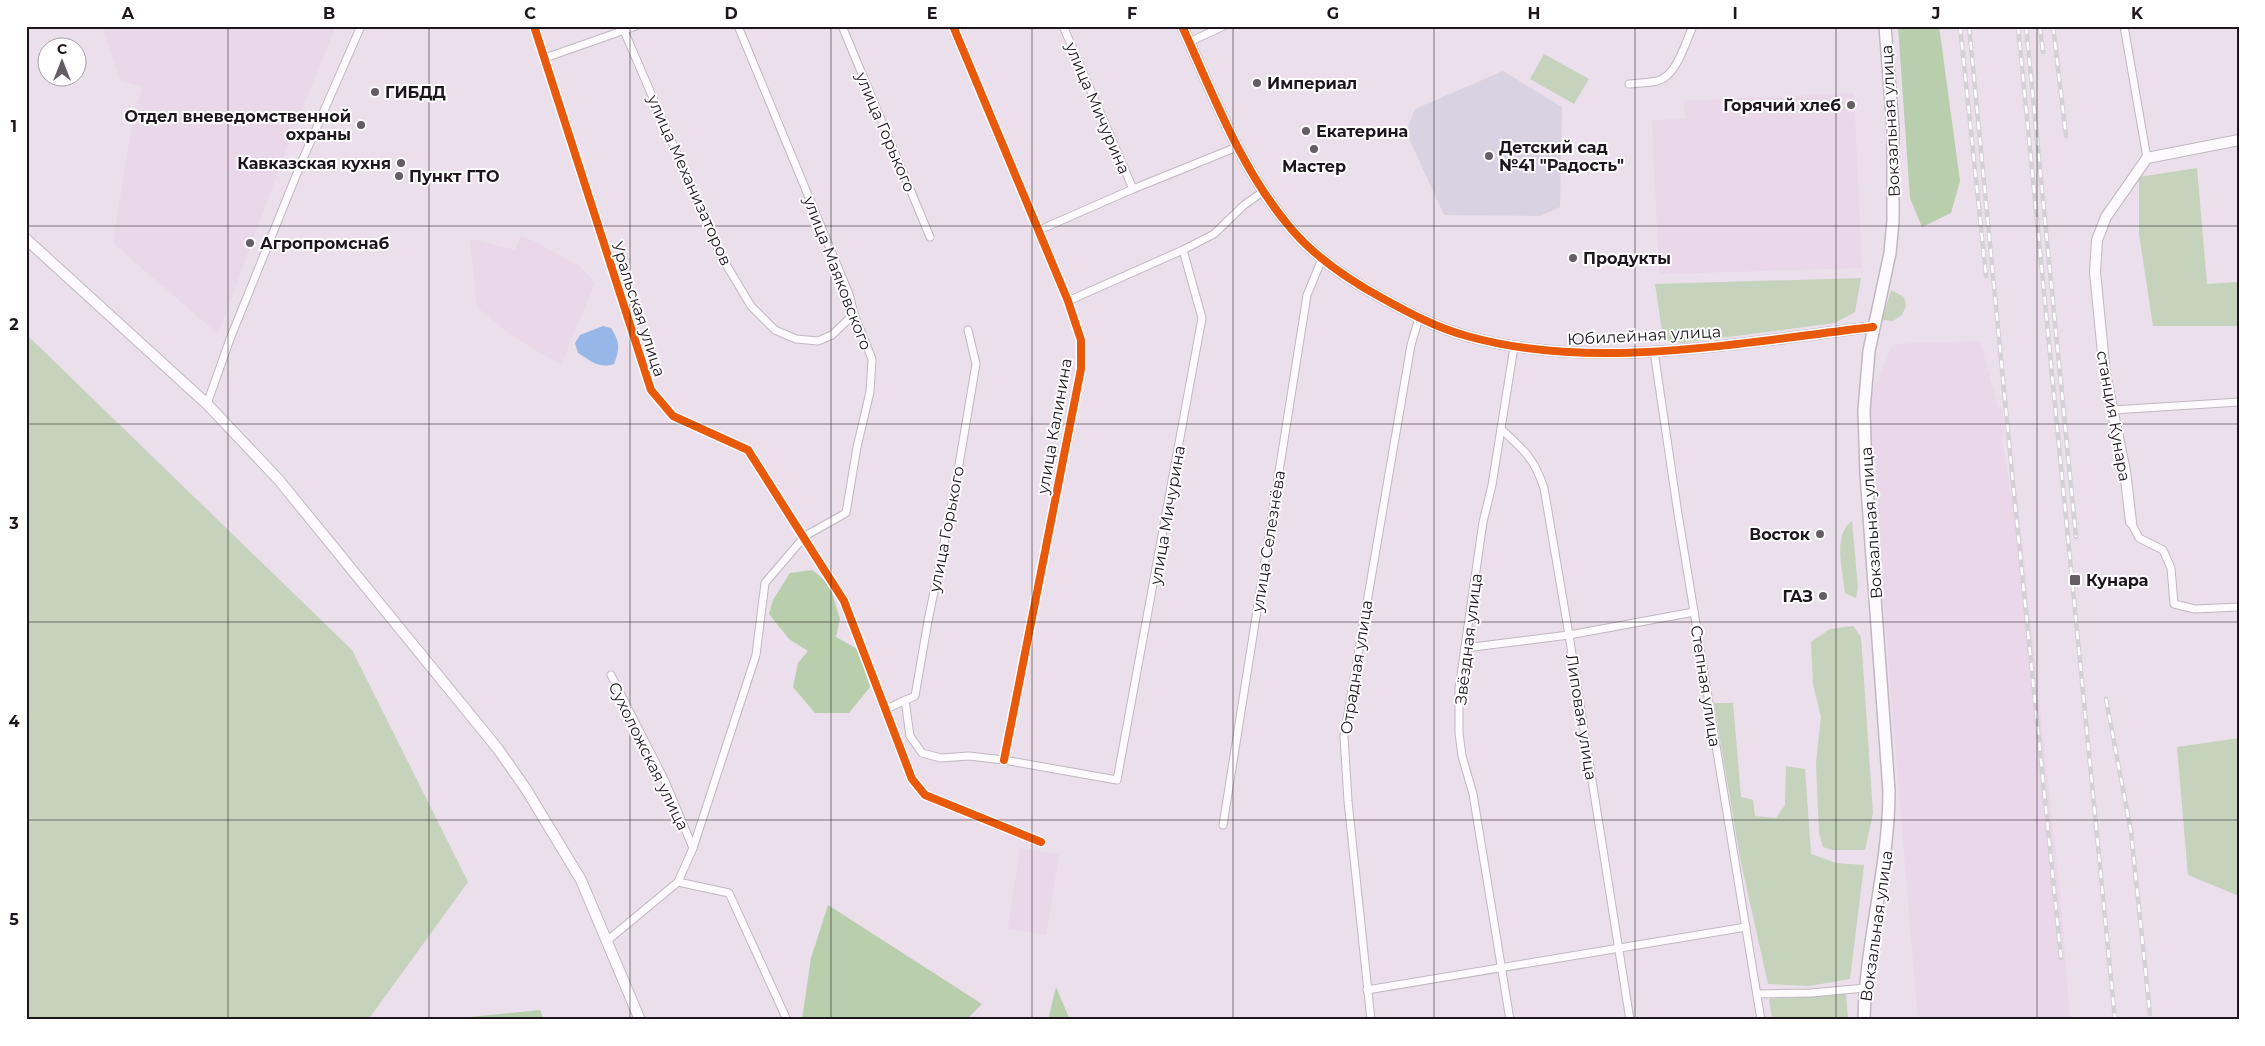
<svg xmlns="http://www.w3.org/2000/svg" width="2265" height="1046" font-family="Montserrat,sans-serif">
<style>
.built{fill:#ead7ea}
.education{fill:#d8d2e3}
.green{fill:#c5d3bd}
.forest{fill:#b8cead}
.water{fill:#97b7e8}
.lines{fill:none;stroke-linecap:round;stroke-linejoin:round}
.street-casing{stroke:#c0b8c1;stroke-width:9}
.secondary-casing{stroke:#c0b8c1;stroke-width:12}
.primary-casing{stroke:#c0b8c1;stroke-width:14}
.street{stroke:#fcfafc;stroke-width:7}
.secondary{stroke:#fcfafc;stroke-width:10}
.primary{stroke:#fcfafc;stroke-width:11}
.rail-casing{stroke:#d4d1d4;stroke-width:4.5}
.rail{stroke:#fff;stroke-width:2.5;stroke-dasharray:8;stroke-linecap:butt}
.cycleway-casing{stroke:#fff;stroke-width:11}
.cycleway{stroke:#e8590c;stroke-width:8}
.grid{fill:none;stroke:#1d161d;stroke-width:1;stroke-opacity:0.55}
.poi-dot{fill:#655c65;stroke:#fff;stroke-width:2}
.labels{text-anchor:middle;stroke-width:4;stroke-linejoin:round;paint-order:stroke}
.poi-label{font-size:16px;font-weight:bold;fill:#1d161d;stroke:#fff;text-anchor:start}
.street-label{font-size:16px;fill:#1d161d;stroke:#fff}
.neatline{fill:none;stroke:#1d161d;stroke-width:2}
.grid-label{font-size:16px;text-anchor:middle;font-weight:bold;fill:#1d161d}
</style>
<rect width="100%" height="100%" fill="#eadfea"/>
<g class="built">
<path d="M 103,26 L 336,26 L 294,129 L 218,334 L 113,243 L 134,112 L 143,87 L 120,81 Z"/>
<path d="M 1854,93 L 1862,268 L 1659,274 L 1652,120 L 1685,119 L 1684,101 Z"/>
<path d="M 521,236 L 534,241 L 581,267 L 595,283 L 561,365 L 509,334 L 477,307 L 470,239 L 515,250 Z"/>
<path d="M 1980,341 L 1998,407 L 2002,410 L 2004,429 L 2002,441 L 2011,494 L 2017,493 L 2061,903 L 2070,1020 L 1918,1020 L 1867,405 L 1893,344 Z"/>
<path d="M 1020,848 L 1059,854 L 1046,935 L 1008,929 Z"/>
</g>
<path class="education" d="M 1503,71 L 1562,107 L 1560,207 L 1540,216 L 1444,215 L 1406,132 L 1415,109 Z"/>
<g class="green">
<path d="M 1544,54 L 1589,79 L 1574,104 L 1530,79 Z"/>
<path d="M 2197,168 L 2207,284 L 2239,282 L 2239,326 L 2153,326 L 2139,234 L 2139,177 Z"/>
<path d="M 1861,278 L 1855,312 L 1835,323 L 1681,343 L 1668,341 L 1662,331 L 1655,284 Z"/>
<path d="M 1891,290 L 1904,297 L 1906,306 L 1902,315 L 1893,321 L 1882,320 Z"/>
<path d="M 26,334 L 352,650 L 468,882 L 368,1020 L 26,1020 Z"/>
<path d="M 1852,521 L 1858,587 L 1856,598 L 1845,593 C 1843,571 1832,535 1852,521 Z"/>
<path d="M 1853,626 L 1861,637 L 1873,813 L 1865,850 L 1832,850 L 1823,847 L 1819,833 L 1816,763 L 1821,717 L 1813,684 L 1811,642 L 1830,629 Z"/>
<path d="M 1714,703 L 1733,703 L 1741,797 L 1753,800 L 1755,816 L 1776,818 L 1785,805 L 1786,766 L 1805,769 L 1811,854 L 1836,863 L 1864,865 L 1850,979 L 1809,986 L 1768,984 L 1740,858 Z"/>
<path d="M 2239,738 L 2239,896 L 2188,875 L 2177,747 Z"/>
<path d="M 1846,994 L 1848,1020 L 1772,1020 L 1769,999 Z"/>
</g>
<g class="forest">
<path d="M 1898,26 L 1939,26 L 1960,181 L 1951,213 L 1922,227 L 1910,198 Z"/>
<path d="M 812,570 L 829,584 L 840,619 L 836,637 L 859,650 L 870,687 L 849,713 L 815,713 L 793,687 L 798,663 L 808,651 L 789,639 L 769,614 L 773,600 L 790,573 Z"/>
<path d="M 828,905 L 982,1004 L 966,1020 L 802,1020 L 811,958 Z"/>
<path d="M 1056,987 L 1070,1020 L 1048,1020 Z"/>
<path d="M 540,1010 L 544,1020 L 458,1020 L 460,1018 Z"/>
</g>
<path class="water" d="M 603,326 L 611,328 C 620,342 620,349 614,364 C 599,369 591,361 578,353 L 575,343 L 580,335 Z"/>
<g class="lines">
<g class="street-casing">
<g id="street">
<path d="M 534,26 L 651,390 L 673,416 L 748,450 L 844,601 L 912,779 L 925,795 L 1041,842"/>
<path d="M 622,26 L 721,256 L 751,306 L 775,330 L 796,339 L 818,341 L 832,335 L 854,314"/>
<path d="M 842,26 L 930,237"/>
<path d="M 953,26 L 1068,301 L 1081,340 L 1081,369 L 1004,760"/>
<path d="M 1063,26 L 1133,189"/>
<path d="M 2124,26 L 2147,158"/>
<path d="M 1189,42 L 1224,26"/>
<path d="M 545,58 L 636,26"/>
<path d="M 1629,84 C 1638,83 1648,83 1657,81 C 1677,76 1685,43 1693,26"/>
<path d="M 1037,231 L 1133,189 L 1237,147"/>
<path d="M 1068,301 L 1183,250 L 1214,234 L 1244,205 L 1264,191"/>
<path d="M 1654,351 L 1678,514 L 1761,1020"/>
<path d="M 207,404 L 230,339 L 302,161 L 361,26"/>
<path d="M 2113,410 L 2239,402"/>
<path d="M 1501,429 C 1524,450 1534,458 1544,488 L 1569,635 L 1630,1020"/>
<path d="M 2131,522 L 2139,538 L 2163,550 L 2171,568 L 2174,604 L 2195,609 L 2239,607"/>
<path d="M 1465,648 L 1569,635 L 1694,612"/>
<path d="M 611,675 L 665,781 L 693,848 L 678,882 L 729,893 L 787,1020"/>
<path d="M 905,700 L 910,736 L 922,753 L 941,758 L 969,756 L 1004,760 L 1117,780 L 1202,318 L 1183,250"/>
<path d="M 886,709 L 915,696 L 928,621 L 954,494 L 976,364 L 968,330"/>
<path d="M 1223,825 L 1307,295 L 1322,259"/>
<path d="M 693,848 L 756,655 L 765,583 L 805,536 L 846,513 L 857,447 L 870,392 L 872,359 L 854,314 L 849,294 L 738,26"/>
<path d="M 608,940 L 678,882"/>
<path d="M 1367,990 L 1746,927"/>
<path d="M 1757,994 L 1811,993 L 1865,988"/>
<path d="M 1371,1020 L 1348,801 L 1344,737 L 1411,345 L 1419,318"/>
<path d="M 1510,1020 L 1473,794 L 1462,756 L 1459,733 L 1459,688 L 1483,522 L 1492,485 L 1514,347"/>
</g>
</g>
<g class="secondary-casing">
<g id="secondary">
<path d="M 1182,26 C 1213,94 1240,167 1288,225 C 1313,256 1347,279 1382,298 C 1409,313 1437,328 1467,336 C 1594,372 1743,342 1873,327"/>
<path d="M 26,239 L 207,404 L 278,479 L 498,749 L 526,789 L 581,880 L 640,1020"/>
<path d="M 2131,522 L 2125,471 L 2105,374 L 2095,272 L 2097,240 L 2106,217 L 2147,158 L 2239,140"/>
</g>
</g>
<g class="primary-casing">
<path id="primary" d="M 1864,1020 C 1865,942 1889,868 1889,791 L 1866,474 L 1864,410 L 1869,351 L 1890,253 L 1893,221 L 1893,128 L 1885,26"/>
</g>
<use href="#street" class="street"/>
<use href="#secondary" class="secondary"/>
<use href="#primary" class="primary"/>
<g class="rail-casing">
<g id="rail">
<path d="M 1960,26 L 1986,276"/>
<path d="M 1969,26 L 2014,494 L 2061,958"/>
<path d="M 2018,26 L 2115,1020"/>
<path d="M 2026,26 L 2076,537"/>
<path d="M 2040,26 L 2043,52"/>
<path d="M 2053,26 L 2066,136"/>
<path d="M 2106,699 L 2131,832 L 2150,1014"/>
</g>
</g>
<use href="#rail" class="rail"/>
<g class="cycleway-casing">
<g id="cycleway">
<path d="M 534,26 L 651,390 L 673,416 L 748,450 L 844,601 L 912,779 L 925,795 L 1041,842"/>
<path d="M 953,26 L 1068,301 L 1081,340 L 1081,369 L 1004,760"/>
<path d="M 1182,26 C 1213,94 1240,167 1288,225 C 1313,256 1347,279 1382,298 C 1409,313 1437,328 1467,336 C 1594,372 1743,342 1873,327"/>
</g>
</g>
<use href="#cycleway" class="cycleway"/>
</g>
<path class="grid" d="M 228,26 L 228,1020M 429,26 L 429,1020M 630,26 L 630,1020M 831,26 L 831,1020M 1032,26 L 1032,1020M 1233,26 L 1233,1020M 1434,26 L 1434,1020M 1635,26 L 1635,1020M 1836,26 L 1836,1020M 2037,26 L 2037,1020M 26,226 L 2239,226M 26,424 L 2239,424M 26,622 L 2239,622M 26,820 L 2239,820"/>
<g class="poi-dot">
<circle cx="1257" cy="83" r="5"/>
<circle cx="375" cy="92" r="5"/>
<circle cx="1851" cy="105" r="5"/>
<circle cx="361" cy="125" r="5"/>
<circle cx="1306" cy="131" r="5"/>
<circle cx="1314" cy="149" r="5"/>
<circle cx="1489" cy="156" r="5"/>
<circle cx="401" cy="163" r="5"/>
<circle cx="399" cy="176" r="5"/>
<circle cx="250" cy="243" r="5"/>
<circle cx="1573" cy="258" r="5"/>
<circle cx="1820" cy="534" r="5"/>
<rect x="2069" y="574" width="12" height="12" rx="2.5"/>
<circle cx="1823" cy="596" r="5"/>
</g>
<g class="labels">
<g class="poi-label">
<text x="1267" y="89">Империал</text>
<text x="385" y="98">ГИБДД</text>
<text x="1841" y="111" text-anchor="end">Горячий хлеб</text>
<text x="351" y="122" text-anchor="end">Отдел вневедомственной<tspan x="351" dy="18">охраны</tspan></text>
<text x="1316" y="137">Екатерина</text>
<text x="1499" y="153">Детский сад<tspan x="1499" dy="18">№41 "Радость"</tspan></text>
<text x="391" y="169" text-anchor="end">Кавказская кухня</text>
<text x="1314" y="172" text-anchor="middle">Мастер</text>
<text x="409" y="182">Пункт ГТО</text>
<text x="260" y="249">Агропромснаб</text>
<text x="1583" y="264">Продукты</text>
<text x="1810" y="540" text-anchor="end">Восток</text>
<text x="2086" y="586">Кунара</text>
<text x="1813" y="602" text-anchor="end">ГАЗ</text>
</g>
<g class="street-label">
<text transform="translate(1098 108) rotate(67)" y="6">улица Мичурина</text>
<text transform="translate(1890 121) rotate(-93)" y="6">Вокзальная улица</text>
<text transform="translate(886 132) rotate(67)" y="6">улица Горького</text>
<text transform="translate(690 180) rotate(66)" y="6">улица Механизаторов</text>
<text transform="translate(838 273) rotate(69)" y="6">улица Маяковского</text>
<text transform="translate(639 309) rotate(72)" y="6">Уральская улица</text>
<text transform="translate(1644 335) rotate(-3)" y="6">Юбилейная улица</text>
<text transform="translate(2114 416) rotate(80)" y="6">станция Кунара</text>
<text transform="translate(1054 426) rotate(-80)" y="6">улица Калинина</text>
<text transform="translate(1167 515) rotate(-80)" y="6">улица Мичурина</text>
<text transform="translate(1871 523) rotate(-94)" y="6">Вокзальная улица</text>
<text transform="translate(946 529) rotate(-79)" y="6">улица Горького</text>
<text transform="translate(1268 541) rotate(-81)" y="6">улица Селезнёва</text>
<text transform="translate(1468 639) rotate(-83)" y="6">Звёздная улица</text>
<text transform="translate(1356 667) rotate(-81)" y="6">Отрадная улица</text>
<text transform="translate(1706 686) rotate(81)" y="6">Степная улица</text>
<text transform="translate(1582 717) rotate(81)" y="6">Липовая улица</text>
<text transform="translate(649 756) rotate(64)" y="6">Сухоложская улица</text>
<text transform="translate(1876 926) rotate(-82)" y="6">Вокзальная улица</text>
</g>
</g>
<rect width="2265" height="1046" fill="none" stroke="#ffffff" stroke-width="55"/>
<g transform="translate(62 62)"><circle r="24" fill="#ffffff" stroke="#a5a2a5"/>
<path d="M0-4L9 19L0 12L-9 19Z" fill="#655c65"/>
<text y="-8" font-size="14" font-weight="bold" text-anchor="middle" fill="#1d161d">С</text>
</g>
<rect x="28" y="28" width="2210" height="990" class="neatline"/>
<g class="grid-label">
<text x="128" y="19">A</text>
<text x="329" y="19">B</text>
<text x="530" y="19">C</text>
<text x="731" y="19">D</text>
<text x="932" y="19">E</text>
<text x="1132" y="19">F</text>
<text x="1333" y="19">G</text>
<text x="1534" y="19">H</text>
<text x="1735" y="19">I</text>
<text x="1936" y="19">J</text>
<text x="2137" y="19">K</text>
<text x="14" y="132">1</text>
<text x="14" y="330">2</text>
<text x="14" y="529">3</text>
<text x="14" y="727">4</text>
<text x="14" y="925">5</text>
</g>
</svg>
